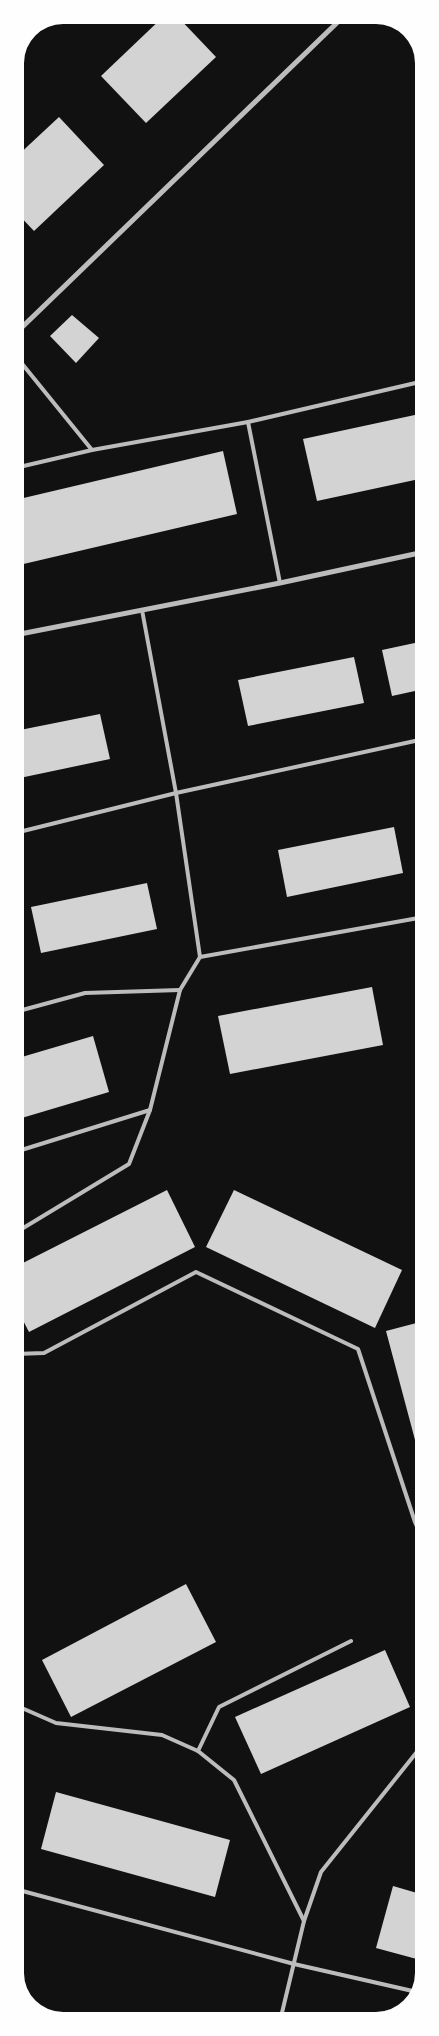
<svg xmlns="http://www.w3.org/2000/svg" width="439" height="2036" font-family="Mulish,sans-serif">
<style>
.building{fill:#d3d3d3}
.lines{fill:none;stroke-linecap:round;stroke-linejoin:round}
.service{stroke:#bcbcbc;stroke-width:4}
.minor{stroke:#bcbcbc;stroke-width:5}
</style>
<rect width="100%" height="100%" fill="#111"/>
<g class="building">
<path d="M 165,15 L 176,15 L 216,57 L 146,123 L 101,76 Z"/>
<path d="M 59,117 L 104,165 L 34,231 L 15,211 L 15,158 Z"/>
<path d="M 72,315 L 99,338 L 76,363 L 50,336 Z"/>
<path d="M 424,413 L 424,478 L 317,501 L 303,439 Z"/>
<path d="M 223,451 L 237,514 L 15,566 L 15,500 Z"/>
<path d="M 424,641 L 424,689 L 392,696 L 382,650 Z"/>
<path d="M 354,657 L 364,703 L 248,726 L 238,680 Z"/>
<path d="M 100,714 L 110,759 L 15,779 L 15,731 Z"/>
<path d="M 394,827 L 403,873 L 287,897 L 278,850 Z"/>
<path d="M 147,883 L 157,929 L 41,953 L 31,907 Z"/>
<path d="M 372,987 L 383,1045 L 230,1074 L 218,1016 Z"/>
<path d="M 93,1036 L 109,1092 L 15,1120 L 15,1059 Z"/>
<path d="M 167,1190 L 195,1247 L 29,1332 L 15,1305 L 15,1267 Z"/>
<path d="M 234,1190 L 402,1270 L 375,1328 L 206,1247 Z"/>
<path d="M 424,1321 L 424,1470 L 423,1470 L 386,1331 Z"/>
<path d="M 186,1584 L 216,1642 L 71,1717 L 42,1660 Z"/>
<path d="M 385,1650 L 410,1707 L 261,1774 L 235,1717 Z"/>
<path d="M 56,1792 L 230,1840 L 215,1897 L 41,1849 Z"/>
<path d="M 393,1886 L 424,1895 L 424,1961 L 376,1948 Z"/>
</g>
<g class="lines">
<g class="service">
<path d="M 15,355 L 92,450"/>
<path d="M 248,422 L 280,583"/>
<path d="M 15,468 L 92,450 L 248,422 L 424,381"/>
<path d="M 15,833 L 176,793 L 424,739"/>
<path d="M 200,957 L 424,917"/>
<path d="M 15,1012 L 85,993 L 180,990"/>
<path d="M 15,1152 L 150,1110"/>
<path d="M 15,1233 L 129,1164 L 150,1110 L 180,990 L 200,957 L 176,793 L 142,610"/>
<path d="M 15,1354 L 44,1353 L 196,1272 L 358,1349 L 415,1522 L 424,1543"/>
<path d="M 15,1705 L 56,1723 L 162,1735 L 198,1751 L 234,1780 L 304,1921"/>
<path d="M 198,1751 L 219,1707 L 351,1641"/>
<path d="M 15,1889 L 294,1964 L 417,1992"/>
<path d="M 280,2021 L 304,1921 L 321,1872 L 424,1743"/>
</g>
<g class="minor">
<path d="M 15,334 L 345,15"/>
<path d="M 15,635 L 280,583 L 424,552"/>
</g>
</g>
<path d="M0 0H439V2036H0ZM63 24H376A39 39 0 0 1 415 63V1973A39 39 0 0 1 376 2012H63A39 39 0 0 1 24 1973V63A39 39 0 0 1 63 24Z" fill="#fefefe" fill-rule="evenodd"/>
</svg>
